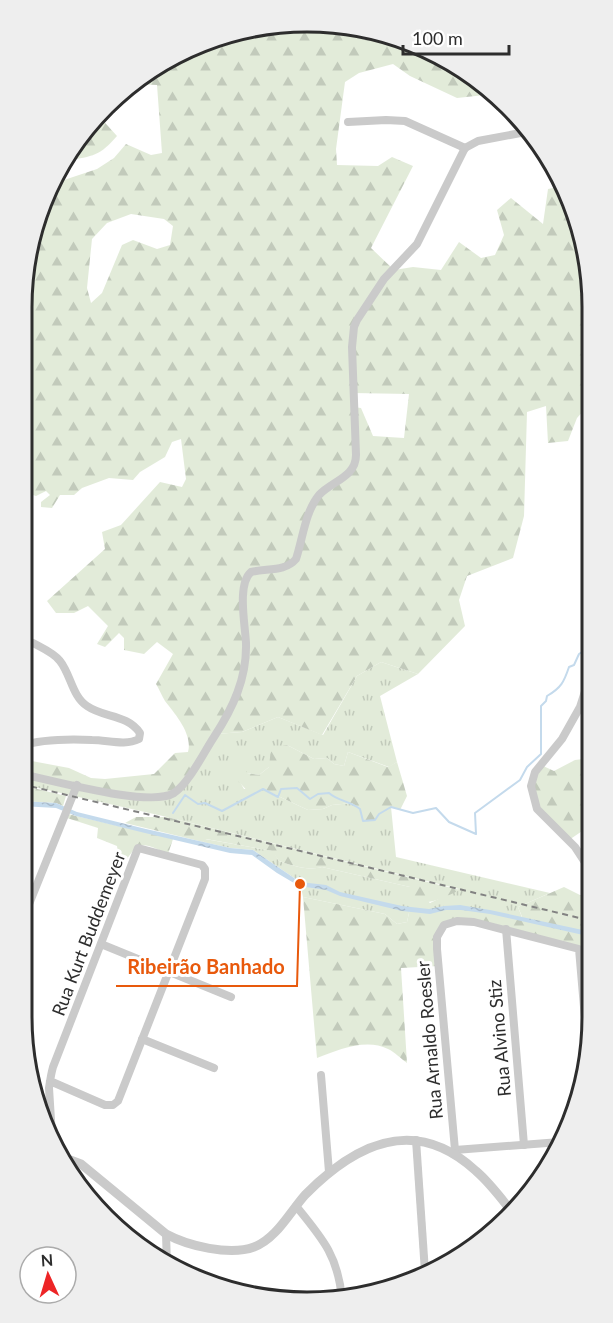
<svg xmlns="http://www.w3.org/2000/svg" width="613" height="1323" font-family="Lato,sans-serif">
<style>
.grass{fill:url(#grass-tufts)}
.forest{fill:url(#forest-firs);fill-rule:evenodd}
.water{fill:url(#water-ripples)}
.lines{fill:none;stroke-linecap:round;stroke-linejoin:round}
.stream{stroke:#c4daec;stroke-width:2}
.minor{stroke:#cacaca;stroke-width:8}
.tertiary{stroke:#cacaca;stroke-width:9}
.rail{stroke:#828282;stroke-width:2;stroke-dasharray:6 4.5;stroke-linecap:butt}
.labels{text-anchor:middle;stroke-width:6;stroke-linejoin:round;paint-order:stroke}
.street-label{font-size:18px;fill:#2d2d2d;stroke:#fff}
.rim{fill:none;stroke:#2d2d2d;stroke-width:3}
.leader{fill:none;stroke:#e8590c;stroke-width:2}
.callout-dot{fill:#e8590c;stroke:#fff;stroke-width:2}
.callout-label{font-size:20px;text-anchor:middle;font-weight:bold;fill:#e8590c;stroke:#fff;stroke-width:6;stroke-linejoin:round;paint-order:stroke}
</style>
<defs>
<pattern id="grass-tufts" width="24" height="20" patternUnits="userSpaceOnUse" patternTransform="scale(1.5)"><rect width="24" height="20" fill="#e2ebd9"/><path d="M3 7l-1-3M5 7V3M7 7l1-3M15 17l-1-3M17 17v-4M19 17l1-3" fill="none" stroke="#c2cabb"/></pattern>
<pattern id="forest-firs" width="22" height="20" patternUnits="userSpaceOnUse" patternTransform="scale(1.5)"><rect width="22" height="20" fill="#e2ebd9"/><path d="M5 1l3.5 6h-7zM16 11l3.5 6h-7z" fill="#c2cabb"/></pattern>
<pattern id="water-ripples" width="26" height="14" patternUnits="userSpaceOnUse" patternTransform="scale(1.5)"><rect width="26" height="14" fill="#c4daec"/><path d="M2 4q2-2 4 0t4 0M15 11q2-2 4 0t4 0" fill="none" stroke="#a9bbcb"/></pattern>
</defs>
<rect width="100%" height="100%" fill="#fff"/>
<path class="grass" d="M 381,662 L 418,674 L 380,696 L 397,762 L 389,767 L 348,752 L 344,766 L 334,764 L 327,758 L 314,759 L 287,745 L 269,767 L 259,775 L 247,773 L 240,782 L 244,789 L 263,789 L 308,810 L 323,809 L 332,805 L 352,803 L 360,809 L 379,814 L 391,807 L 396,857 L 550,893 L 518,907 L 523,920 L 410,908 L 407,922 L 397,924 L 385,914 L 303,897 L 300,882 L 253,850 L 230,848 L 203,842 L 205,839 L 273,851 L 279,861 C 293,866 308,871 322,867 L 410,887 L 430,903 L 459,889 L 167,817 L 21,784 L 21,774 L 124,796 L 216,734 L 242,732 L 278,717 L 323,735 L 357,676 Z"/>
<g class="forest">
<path d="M 306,21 L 415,43 L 480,80 L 494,94 L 457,98 L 410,76 L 393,64 L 359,73 L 345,82 L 336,149 L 337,165 L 378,166 L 392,157 L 413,166 L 371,248 L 394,270 L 413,267 L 441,270 L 459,242 L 481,258 L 495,255 L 504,235 L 497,210 L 511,198 L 543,224 L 548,189 L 564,186 L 570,197 L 573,209 L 572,210 L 569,226 L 580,235 L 590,269 L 590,412 L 584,410 L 577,418 L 568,441 L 548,443 L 546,406 L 527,412 L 524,516 L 513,558 L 467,576 L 459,600 L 465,626 L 418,674 L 381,662 L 357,676 L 322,735 L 278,717 L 242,732 L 216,734 L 181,787 L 147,798 L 21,774 L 21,759 L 69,768 L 91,778 L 105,779 L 154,774 L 175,753 L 188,752 C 193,734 175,714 165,701 C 162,696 159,689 156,684 L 173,654 L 157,642 L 144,654 L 124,650 L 124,638 L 119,633 L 105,647 L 97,644 L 108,626 L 88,606 L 74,613 L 56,613 L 47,601 L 105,549 L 102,532 L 121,525 L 160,482 L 182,487 L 186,479 L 181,439 L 172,442 L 165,457 L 140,472 L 133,480 L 109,478 L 82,488 L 74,495 L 60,495 L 52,508 L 41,507 L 41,502 L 50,495 L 46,491 L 36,496 L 21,491 L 21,306 L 43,198 L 52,184 L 97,169 L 114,158 L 126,144 L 151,155 L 162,153 L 157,85 L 135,84 L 197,43 ZM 131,214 L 164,219 L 173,226 L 170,245 L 157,249 L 133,240 L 122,245 L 102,293 L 91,303 L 87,288 L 92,239 L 107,223 ZM 353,393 L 409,394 L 404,438 L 373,436 L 361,408 L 353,407 Z"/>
<path d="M 98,115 L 117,136 C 101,155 92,157 68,160 Z"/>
<path d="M 287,745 L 314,759 L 327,758 L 334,764 L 344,766 L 348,752 L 388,767 L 397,762 L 407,796 L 400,810 L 391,807 L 379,814 L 375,820 L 363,821 L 360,809 L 352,803 L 332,805 L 323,809 L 308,810 L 263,789 L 251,794 C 244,789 241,782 234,779 L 230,768 L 240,763 L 245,768 L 247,773 L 259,775 L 269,767 L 271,748 Z"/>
<path d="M 591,758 L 591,825 L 569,840 L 534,803 L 535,772 L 541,765 L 554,771 L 575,760 Z"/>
<path d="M 21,785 L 66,796 L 63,806 L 56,803 L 21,801 Z"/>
<path d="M 68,814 L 165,837 L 173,839 L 168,854 C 145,844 140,838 125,862 L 119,861 L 117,846 L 97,838 L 98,828 L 67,818 Z"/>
<path d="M 136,817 L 167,817 L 460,890 C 440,899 431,906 408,900 L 410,887 L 322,867 C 308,871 293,866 279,861 L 272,851 L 206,839 L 203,842 L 125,823 Z"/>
<path d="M 564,887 L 592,901 L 592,953 L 465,921 L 441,928 L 438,966 L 401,968 L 407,1063 C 401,1059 395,1052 388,1049 C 366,1038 338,1050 317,1058 L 303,897 L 385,914 L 397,924 L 407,922 L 410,908 L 429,911 L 460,908 L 523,919 L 518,907 Z"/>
</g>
<path class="water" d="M 21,801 L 56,803 L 77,812 L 146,829 L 230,848 L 253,850 L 300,882 L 326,885 L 340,892 L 402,906 L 429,909 L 444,906 L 460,905 L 490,910 L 592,932 L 592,937 L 490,914 L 461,910 L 446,910 L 430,914 L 402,911 L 340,896 L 326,890 L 299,886 L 277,873 L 252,855 L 230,853 L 145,833 L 76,816 L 56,808 L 21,806 Z"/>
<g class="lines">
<path class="stream" d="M 173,813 L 185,795 L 198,804 L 205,803 L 222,811 L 263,789 L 278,797 L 281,789 L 297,788 L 310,799 L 318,794 L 329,793 C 338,801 350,801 360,809 L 363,821 L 375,820 L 379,814 L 391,807 L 413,813 L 436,808 L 449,822 L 476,834 L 475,813 L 520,780 L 527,767 L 541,754 L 541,706 L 546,701 L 547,696 C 561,688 564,682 569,667 L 574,665 L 579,654 L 591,646"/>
<g class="minor">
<path d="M 348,122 L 386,120 L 405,121 L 465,148"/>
<path d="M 465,148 L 478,141 L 531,131"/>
<path d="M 585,572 L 591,600"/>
<path d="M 591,673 L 580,707 L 562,739 L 535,772 L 531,786 L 537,809 L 575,847 L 592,873"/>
<path d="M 21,746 C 42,739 70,739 92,740 C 108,740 125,746 139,739 L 140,733 C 127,714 104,718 87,706 C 72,696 71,675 60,661 C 54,653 42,648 33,643"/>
<path d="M 21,774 C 52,780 150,808 174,793 C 189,783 204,752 214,737 C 233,708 247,678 246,643 C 245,624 237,584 251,572 C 267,568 285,572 296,559 C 303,538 305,512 319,495 C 332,481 356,477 356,455 L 352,347 L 354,327 L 357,320 L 384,279 L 417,244 L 465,148"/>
<path d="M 21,924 L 77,785"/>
<path d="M 506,929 L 524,1145"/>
<path d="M 101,944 L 231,997"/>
<path d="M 142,1039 L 214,1068"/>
<path d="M 321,1075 L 329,1172"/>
<path d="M 50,1081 L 105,1105 L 113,1105 L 118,1101 L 205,879 L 205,869 L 202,865 L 138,848 L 53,1067 C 51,1074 50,1081 49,1088 L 52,1136"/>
<path d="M 416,1140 L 425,1272"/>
<path d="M 455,1150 L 560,1142"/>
<path d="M 453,1154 L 455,1150 L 437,949 L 437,937 L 444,925 L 457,921 L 474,922 L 579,949 L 587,1042"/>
<path d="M 296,1206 C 323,1239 338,1256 342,1299"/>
<path d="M 166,1234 L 167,1265"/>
</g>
<path class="tertiary" d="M 65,1158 L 81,1164 L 166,1234 C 188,1246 230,1256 254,1247 C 276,1239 290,1212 305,1195 C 356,1143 415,1115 476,1171 C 490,1183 501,1198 512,1212"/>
<path class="rail" d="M 21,784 L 592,921"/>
</g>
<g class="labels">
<g class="street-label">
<text transform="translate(89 934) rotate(-69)" y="6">Rua Kurt Buddemeyer</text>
<text transform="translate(500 1038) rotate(-95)" y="6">Rua Alvino Stiz</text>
<text transform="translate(430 1040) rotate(-95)" y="6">Rua Arnaldo Roesler</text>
</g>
</g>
<path d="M0 0H613V1323H0ZM307 32H307A275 275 0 0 1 582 307V1017A275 275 0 0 1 307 1292H307A275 275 0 0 1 32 1017V307A275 275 0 0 1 307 32Z" fill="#eee" fill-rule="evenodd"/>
<path class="rim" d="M307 32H307A275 275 0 0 1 582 307V1017A275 275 0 0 1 307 1292H307A275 275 0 0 1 32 1017V307A275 275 0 0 1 307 32Z"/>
<path class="leader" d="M300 884L297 986H116"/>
<circle class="callout-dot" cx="300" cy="884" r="6"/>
<g class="callout-label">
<text x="206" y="974">Ribeirão Banhado</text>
</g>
<g transform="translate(48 1275) rotate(356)"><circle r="28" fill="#ffffff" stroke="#ababab" stroke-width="1.5"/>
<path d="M0-4.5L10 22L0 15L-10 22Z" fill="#ed2526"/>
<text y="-9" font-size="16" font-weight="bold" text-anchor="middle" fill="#2d2d2d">N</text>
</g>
<path d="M403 45v9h106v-9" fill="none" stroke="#2d2d2d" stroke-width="3"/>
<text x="412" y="45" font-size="18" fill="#2d2d2d" stroke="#ffffff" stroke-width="4.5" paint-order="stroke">100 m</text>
</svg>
